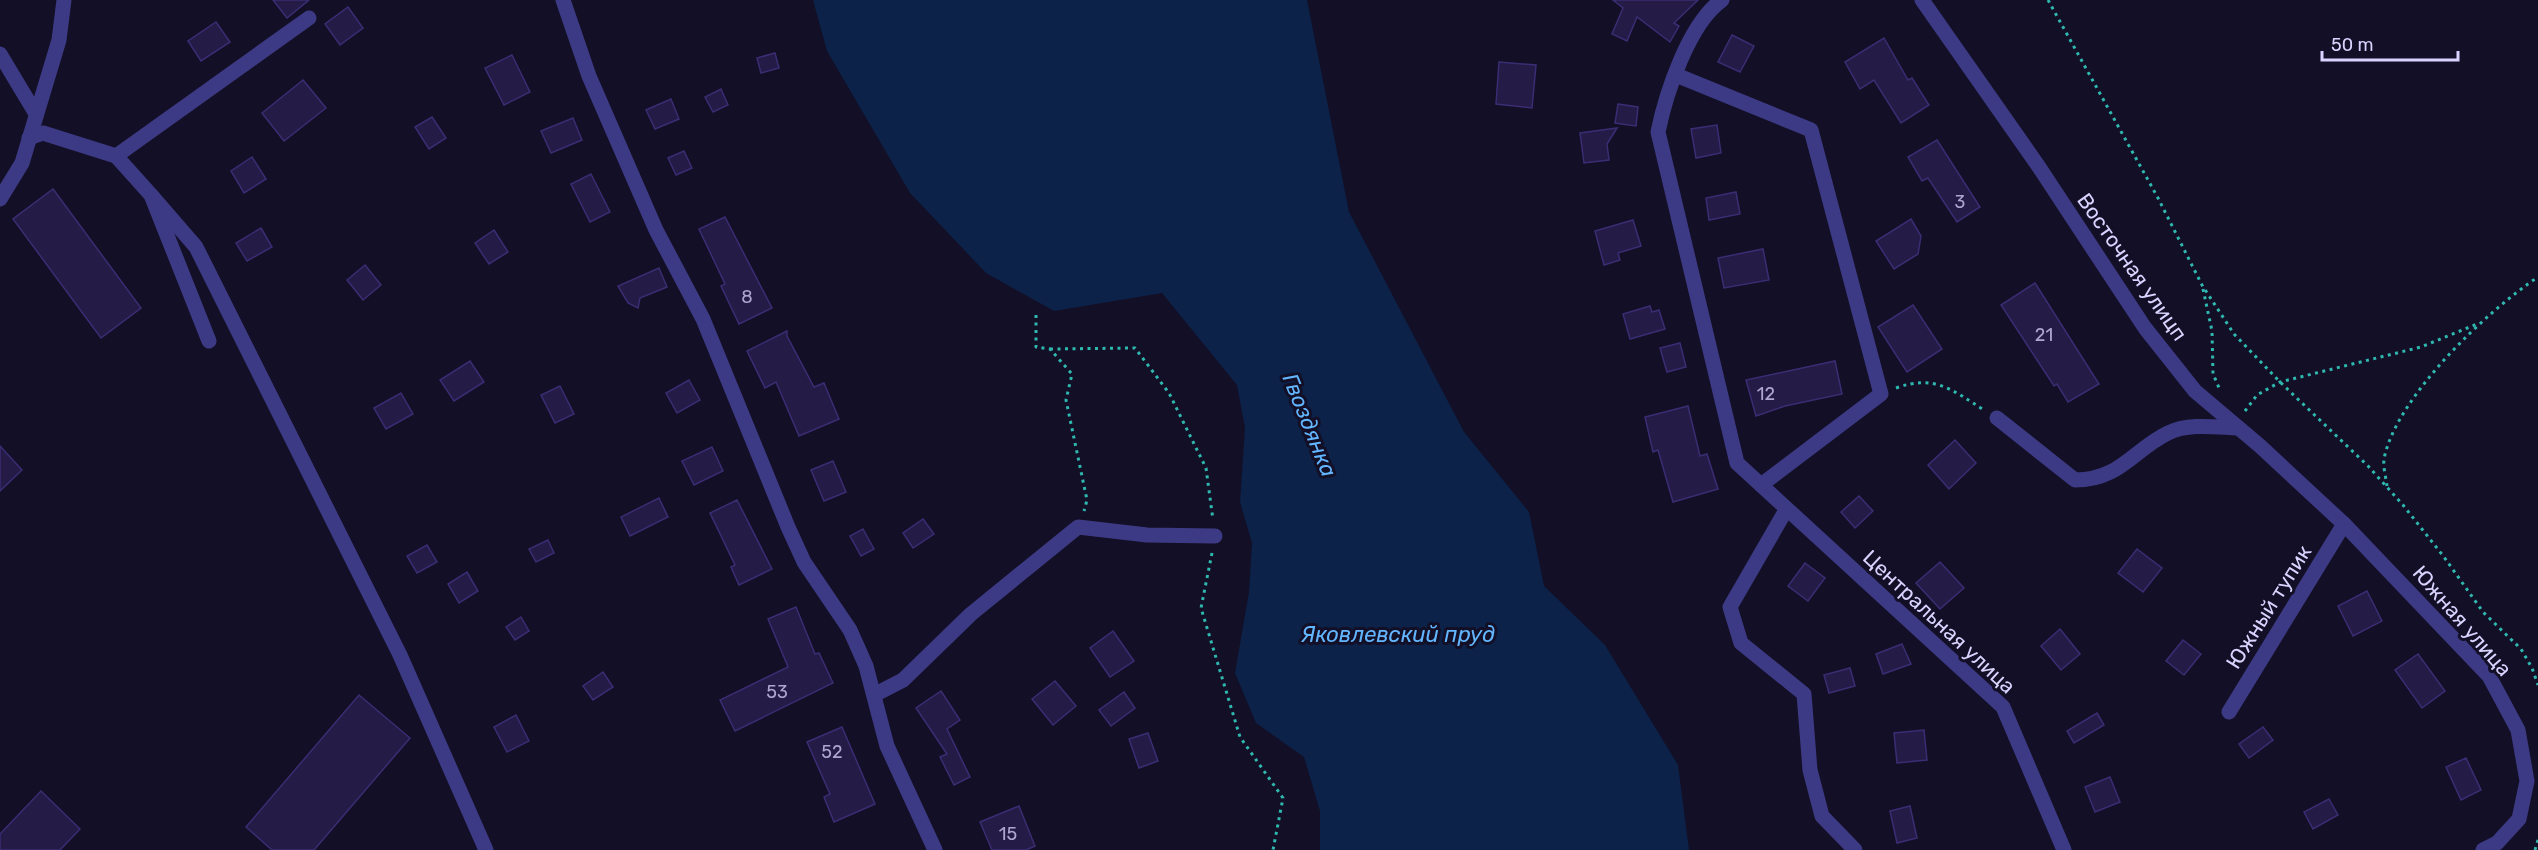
<svg xmlns="http://www.w3.org/2000/svg" width="2538" height="850" font-family="Rubik,sans-serif">
<style>
.water{fill:#0c2248}
.building{fill:#241b47;stroke:#3b2d73;stroke-width:1.5}
.lines{fill:none;stroke-linecap:round;stroke-linejoin:round}
.path{stroke:#2fb8b0;stroke-width:3;stroke-dasharray:3 4.5;stroke-linecap:butt}
.minor{stroke:#3d3a85;stroke-width:15}
.labels{text-anchor:middle;stroke-width:6;stroke-linejoin:round;paint-order:stroke}
.number-label{font-size:18px;fill:#aca6d1}
.street-label{font-size:21px;fill:#d9d4ff;stroke:#130f26}
.water-label{font-size:22px;font-style:italic;fill:#62b6ff;stroke:#130f26}
</style>
<rect width="100%" height="100%" fill="#130f26"/>
<path class="water" d="M 813,0 L 1307,0 L 1349,212 L 1464,432 L 1529,512 L 1544,586 L 1605,645 L 1678,765 L 1689,850 L 1320,850 L 1320,811 L 1304,757 L 1256,723 L 1235,673 L 1249,592 L 1252,543 L 1240,502 L 1245,428 L 1237,385 L 1162,293 L 1054,311 L 986,273 L 910,193 L 827,51 Z"/>
<g class="building">
<path d="M 273,0 L 309,0 L 287,18 Z"/>
<path d="M 1613,0 L 1698,0 L 1674,23 L 1679,26 L 1670,42 L 1637,17 L 1627,41 L 1612,34 L 1623,8 Z"/>
<path d="M 348,7 L 363,28 L 340,45 L 325,24 Z"/>
<path d="M 216,22 L 230,42 L 201,61 L 188,41 Z"/>
<path d="M 1732,35 L 1754,46 L 1740,72 L 1718,62 Z"/>
<path d="M 1884,38 L 1908,80 L 1912,78 L 1929,105 L 1901,123 L 1874,80 L 1860,89 L 1845,62 Z"/>
<path d="M 775,53 L 779,68 L 761,73 L 757,58 Z"/>
<path d="M 512,55 L 530,92 L 504,105 L 485,68 Z"/>
<path d="M 1499,62 L 1536,65 L 1532,108 L 1496,104 Z"/>
<path d="M 303,80 L 326,108 L 284,141 L 262,113 Z"/>
<path d="M 721,89 L 728,105 L 713,112 L 705,97 Z"/>
<path d="M 671,99 L 679,119 L 655,129 L 646,110 Z"/>
<path d="M 1618,104 L 1638,107 L 1636,126 L 1615,123 Z"/>
<path d="M 432,117 L 446,138 L 429,149 L 415,127 Z"/>
<path d="M 573,118 L 582,140 L 551,153 L 541,131 Z"/>
<path d="M 1717,125 L 1721,153 L 1696,158 L 1691,129 Z"/>
<path d="M 1617,128 L 1607,144 L 1609,160 L 1584,163 L 1580,133 Z"/>
<path d="M 1937,140 L 1980,207 L 1957,222 L 1928,178 L 1922,181 L 1908,157 Z"/>
<path d="M 684,151 L 692,168 L 676,175 L 668,158 Z"/>
<path d="M 252,157 L 266,179 L 244,193 L 231,171 Z"/>
<path d="M 591,174 L 610,212 L 590,222 L 571,184 Z"/>
<path d="M 53,189 L 141,308 L 101,338 L 13,219 Z"/>
<path d="M 1736,192 L 1740,214 L 1709,220 L 1706,198 Z"/>
<path d="M 725,217 L 772,308 L 739,324 L 721,286 L 725,284 L 699,229 Z"/>
<path d="M 1911,219 L 1921,236 L 1918,254 L 1894,269 L 1876,241 Z"/>
<path d="M 1633,220 L 1641,246 L 1618,253 L 1620,260 L 1604,265 L 1595,231 Z"/>
<path d="M 261,228 L 272,247 L 247,261 L 236,243 Z"/>
<path d="M 494,230 L 508,252 L 489,264 L 475,243 Z"/>
<path d="M 1763,249 L 1769,280 L 1724,288 L 1718,258 Z"/>
<path d="M 365,265 L 381,285 L 363,300 L 347,280 Z"/>
<path d="M 659,268 L 667,287 L 640,298 L 638,308 L 628,303 L 618,286 Z"/>
<path d="M 2035,283 L 2099,384 L 2068,402 L 2057,384 L 2054,386 L 2001,305 Z"/>
<path d="M 1913,305 L 1942,349 L 1907,372 L 1878,327 Z"/>
<path d="M 1650,306 L 1652,312 L 1659,310 L 1665,329 L 1630,339 L 1623,314 Z"/>
<path d="M 787,331 L 787,336 L 814,387 L 824,383 L 839,419 L 799,436 L 776,382 L 765,388 L 747,351 Z"/>
<path d="M 1680,343 L 1686,367 L 1667,372 L 1660,348 Z"/>
<path d="M 470,361 L 484,382 L 454,401 L 440,380 Z"/>
<path d="M 1835,361 L 1842,394 L 1785,406 L 1756,416 L 1746,380 Z"/>
<path d="M 689,380 L 700,400 L 677,413 L 666,393 Z"/>
<path d="M 560,386 L 574,414 L 555,423 L 541,395 Z"/>
<path d="M 401,393 L 413,414 L 386,429 L 374,408 Z"/>
<path d="M 1688,406 L 1700,456 L 1707,454 L 1718,489 L 1673,502 L 1658,450 L 1653,452 L 1645,417 Z"/>
<path d="M 1955,440 L 1976,463 L 1949,489 L 1928,465 Z"/>
<path d="M 0,446 L 22,470 L 0,491 Z"/>
<path d="M 712,447 L 723,471 L 694,485 L 682,461 Z"/>
<path d="M 833,461 L 846,492 L 824,501 L 811,470 Z"/>
<path d="M 1859,496 L 1873,511 L 1855,528 L 1841,512 Z"/>
<path d="M 659,498 L 668,517 L 630,536 L 621,517 Z"/>
<path d="M 737,500 L 772,569 L 739,585 L 731,567 L 735,565 L 710,513 Z"/>
<path d="M 923,519 L 934,534 L 913,548 L 903,533 Z"/>
<path d="M 863,529 L 874,549 L 861,556 L 850,536 Z"/>
<path d="M 548,540 L 554,553 L 536,562 L 529,549 Z"/>
<path d="M 427,545 L 437,562 L 417,573 L 407,556 Z"/>
<path d="M 2137,549 L 2162,568 L 2143,592 L 2118,573 Z"/>
<path d="M 1940,562 L 1964,588 L 1940,609 L 1916,583 Z"/>
<path d="M 1805,563 L 1825,578 L 1808,601 L 1788,586 Z"/>
<path d="M 467,572 L 478,591 L 459,603 L 448,584 Z"/>
<path d="M 2367,591 L 2382,621 L 2353,636 L 2338,606 Z"/>
<path d="M 796,607 L 815,654 L 819,653 L 833,683 L 735,731 L 720,700 L 788,667 L 768,619 Z"/>
<path d="M 521,617 L 529,631 L 515,640 L 506,627 Z"/>
<path d="M 2060,629 L 2080,654 L 2061,670 L 2041,646 Z"/>
<path d="M 1113,631 L 1134,661 L 1110,677 L 1090,648 Z"/>
<path d="M 2183,640 L 2201,654 L 2184,675 L 2166,661 Z"/>
<path d="M 1902,644 L 1911,664 L 1883,674 L 1876,654 Z"/>
<path d="M 2418,654 L 2445,691 L 2422,708 L 2395,670 Z"/>
<path d="M 1850,668 L 1855,686 L 1829,693 L 1824,675 Z"/>
<path d="M 603,672 L 613,687 L 593,700 L 583,686 Z"/>
<path d="M 1055,681 L 1076,706 L 1053,725 L 1032,699 Z"/>
<path d="M 941,691 L 960,720 L 947,729 L 970,777 L 954,785 L 940,757 L 947,754 L 916,708 Z"/>
<path d="M 1124,692 L 1135,708 L 1111,726 L 1099,710 Z"/>
<path d="M 359,695 L 410,738 L 314,850 L 272,850 L 246,827 Z"/>
<path d="M 2097,713 L 2104,725 L 2074,743 L 2067,731 Z"/>
<path d="M 516,715 L 529,741 L 507,752 L 494,727 Z"/>
<path d="M 842,727 L 875,804 L 834,822 L 824,797 L 830,794 L 807,742 Z"/>
<path d="M 2263,727 L 2273,740 L 2249,758 L 2239,744 Z"/>
<path d="M 1924,730 L 1927,760 L 1897,763 L 1894,733 Z"/>
<path d="M 1148,733 L 1158,761 L 1139,768 L 1129,739 Z"/>
<path d="M 2466,758 L 2481,790 L 2461,800 L 2446,767 Z"/>
<path d="M 2110,777 L 2120,802 L 2095,812 L 2085,787 Z"/>
<path d="M 41,791 L 80,829 L 60,850 L 0,850 L 0,834 Z"/>
<path d="M 2329,799 L 2338,815 L 2313,829 L 2304,812 Z"/>
<path d="M 1019,806 L 1035,846 L 1026,850 L 992,850 L 980,822 Z"/>
<path d="M 1910,806 L 1917,838 L 1897,843 L 1890,811 Z"/>
</g>
<g class="lines">
<g class="path">
<path d="M 2048,0 L 2158,198 L 2202,285 L 2234,334 L 2280,382 L 2368,466 L 2403,505 L 2444,557 L 2483,612 L 2521,649 L 2532,668 L 2538,685"/>
<path d="M 2203,289 L 2212,331 L 2213,374 L 2220,390"/>
<path d="M 1036,315 L 1036,347 L 1050,349 L 1072,374 L 1066,400 L 1087,500 L 1084,511"/>
<path d="M 1050,349 L 1135,348 L 1169,393 L 1206,468 L 1213,520"/>
<path d="M 1896,388 C 1935,374 1952,390 1984,410"/>
<path d="M 2245,411 L 2257,395 L 2280,382 L 2421,347 L 2477,324"/>
<path d="M 2387,486 C 2386,478 2383,467 2384,459 C 2396,397 2487,311 2538,277"/>
<path d="M 1212,553 L 1201,608 L 1240,737 L 1283,798 L 1273,850"/>
<path d="M 2535,850 L 2538,840"/>
</g>
<g class="minor">
<path d="M 563,0 L 589,76 L 656,230 L 703,319 L 788,527 L 804,562 L 850,630 L 866,666 L 887,746 L 935,850"/>
<path d="M 1722,0 C 1689,23 1666,93 1658,132 L 1737,463 L 2003,707 L 2064,850"/>
<path d="M 1922,0 L 2039,167 L 2145,328 L 2195,391 L 2260,446 L 2344,524 L 2489,676 L 2518,730 L 2527,781 L 2519,819 L 2497,843 L 2483,850"/>
<path d="M 0,54 L 36,114"/>
<path d="M 1676,75 L 1811,130 L 1881,394 L 1761,485"/>
<path d="M 29,138 L 43,133 L 116,156 L 151,195 L 209,341"/>
<path d="M 116,156 L 309,18"/>
<path d="M 151,195 L 196,247 L 400,655 L 486,850"/>
<path d="M 0,199 L 22,163 L 59,40 L 64,0"/>
<path d="M 1997,418 L 2075,480 C 2120,480 2133,450 2168,433 C 2188,423 2215,427 2237,428"/>
<path d="M 1786,510 L 1730,607 L 1741,643 L 1804,694 L 1810,770 L 1822,816 L 1855,850"/>
<path d="M 874,695 L 903,680 L 971,614 L 1078,527 L 1147,535 L 1215,536"/>
<path d="M 2229,712 L 2344,524"/>
</g>
</g>
<g class="labels">
<g class="number-label">
<text x="1960" y="208">3</text>
<text x="747" y="303">8</text>
<text x="2044" y="341">21</text>
<text x="1766" y="400">12</text>
<text x="777" y="698">53</text>
<text x="832" y="758">52</text>
<text x="1008" y="840">15</text>
</g>
<g class="street-label">
<text transform="translate(2132 267) rotate(55)" y="7">Восточная улицп</text>
<text transform="translate(2269 607) rotate(-58)" y="7">Южный тупик</text>
<text transform="translate(2462 621) rotate(49)" y="7">Южная улица</text>
<text transform="translate(1939 622) rotate(43)" y="7">Центральная улица</text>
</g>
<g class="water-label">
<text transform="translate(1310 425) rotate(68)" y="8">Гвоздянка</text>
<text x="1398" y="642">Яковлевский пруд</text>
</g>
</g>
<path d="M2322 51v9h136v-9" fill="none" stroke="#d9d4ff" stroke-width="3"/>
<text x="2331" y="51" font-size="18" fill="#d9d4ff" stroke="#130f26" stroke-width="4.5" paint-order="stroke">50 m</text>
</svg>
